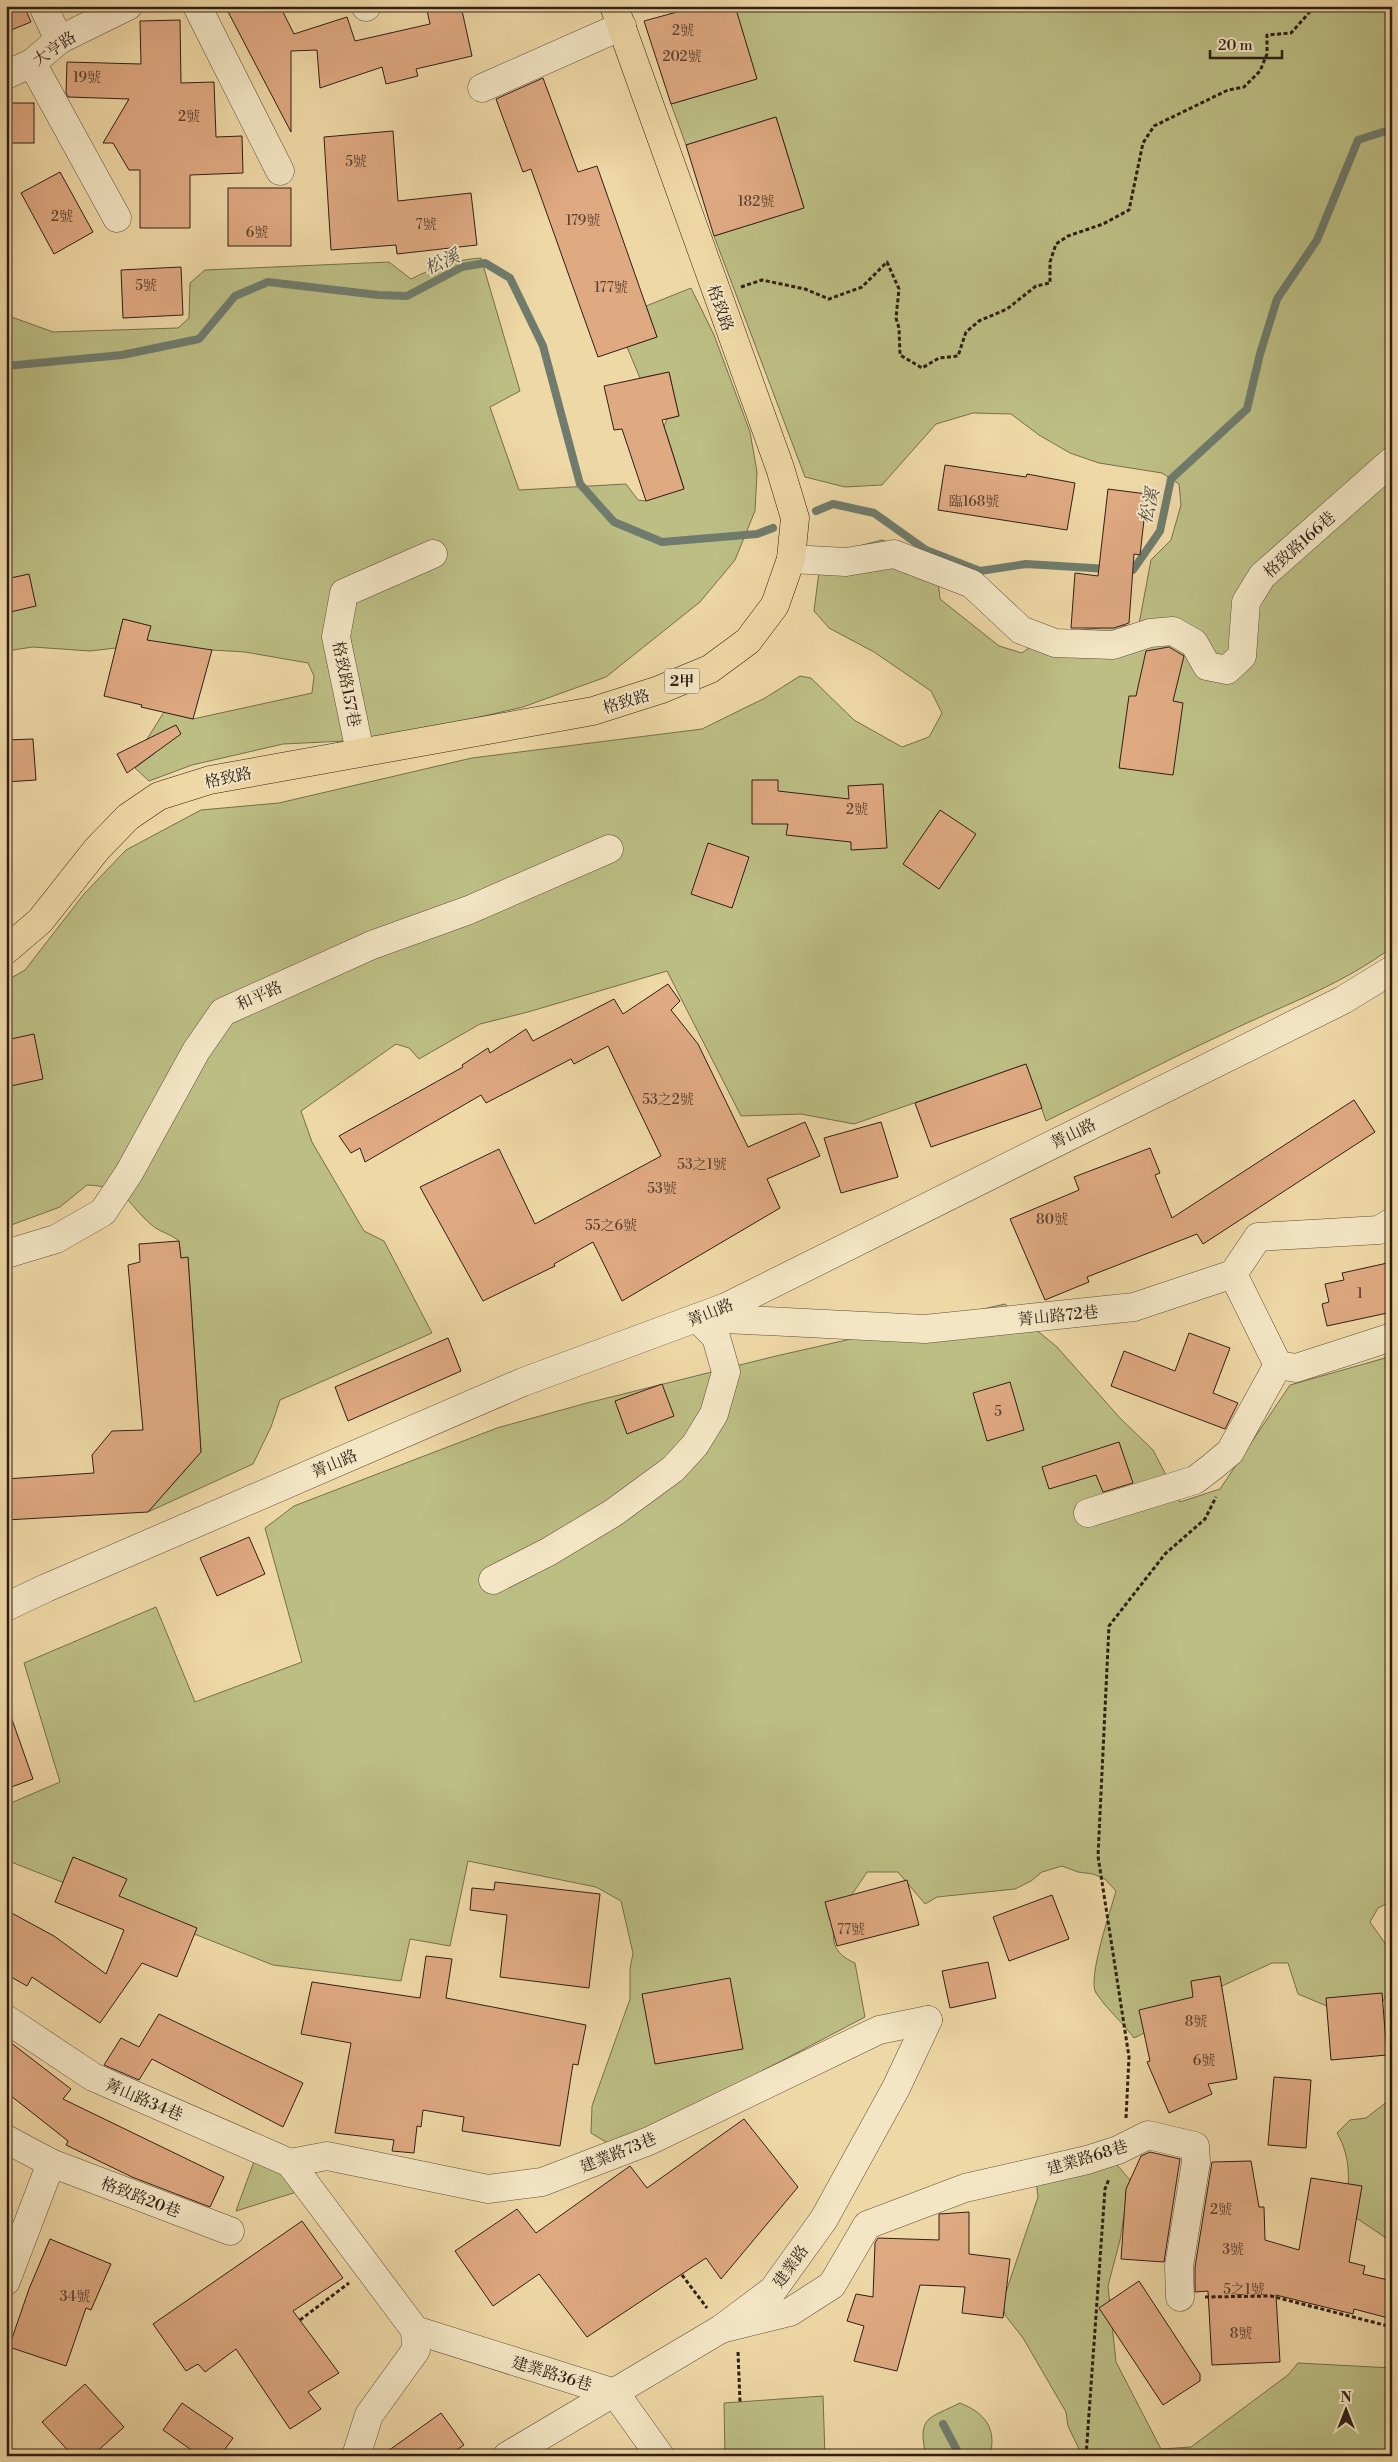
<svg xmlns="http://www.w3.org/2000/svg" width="1398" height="2462" font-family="'Libre Bodoni','Noto Serif TC',serif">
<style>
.green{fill:#bcbe84;stroke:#766e4e}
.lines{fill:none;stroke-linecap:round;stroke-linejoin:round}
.stream{stroke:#6f7c6d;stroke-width:8}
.building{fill:#dfa982;stroke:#301f17}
.minor-casing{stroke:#604d3b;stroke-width:29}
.major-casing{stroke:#301f17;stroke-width:29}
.path{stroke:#301f17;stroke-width:3;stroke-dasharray:4 2.5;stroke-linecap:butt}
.minor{stroke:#f4e6c5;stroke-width:28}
.major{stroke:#eed8a6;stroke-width:28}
.labels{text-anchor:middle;stroke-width:4;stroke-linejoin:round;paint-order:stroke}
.number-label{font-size:14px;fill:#5c4232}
.shield{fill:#f4e6c5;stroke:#6b5b4b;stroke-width:1}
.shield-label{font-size:15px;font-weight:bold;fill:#301f17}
.street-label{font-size:16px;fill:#301f17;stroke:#f4e6c5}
.water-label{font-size:18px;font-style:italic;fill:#504e42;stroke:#f4e6c5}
</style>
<rect width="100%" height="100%" fill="#eed8a6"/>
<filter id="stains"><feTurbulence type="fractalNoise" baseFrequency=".004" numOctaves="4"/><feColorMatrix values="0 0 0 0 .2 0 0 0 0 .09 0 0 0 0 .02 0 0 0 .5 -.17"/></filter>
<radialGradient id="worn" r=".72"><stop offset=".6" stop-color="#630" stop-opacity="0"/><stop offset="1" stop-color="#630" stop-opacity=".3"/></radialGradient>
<g class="green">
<path d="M 735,6 L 1392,6 L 1392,947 C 1345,983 1287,1004 1234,1029 C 1170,1058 1109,1091 1046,1121 L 1026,1064 L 854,1124 L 801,1114 L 741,1116 L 667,971 L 528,1012 L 480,1024 L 419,1059 L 409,1048 L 396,1044 L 301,1111 L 312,1142 L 364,1231 L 384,1241 L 432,1333 L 280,1400 L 271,1427 L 253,1464 L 148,1512 L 201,1452 L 188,1258 L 181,1258 L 179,1241 C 171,1234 160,1232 153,1226 C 125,1203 130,1187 87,1185 L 60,1207 L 6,1227 L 6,981 L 25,970 L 84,894 L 126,850 L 201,810 L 279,803 L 472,758 L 702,729 L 765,698 L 800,676 L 811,678 L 854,720 L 902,747 L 929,737 L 942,713 L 931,691 L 874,652 L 829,628 L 814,611 L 821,556 L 882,540 L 913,551 L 936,564 L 940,599 L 999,646 L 1022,653 C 1054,627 1100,629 1139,624 L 1151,560 L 1171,540 L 1181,505 L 1179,484 L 1162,473 L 1099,463 L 1070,453 L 1039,435 L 1011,414 L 973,413 L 936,424 L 882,485 L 845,487 L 805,477 L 714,236 L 804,208 L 776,117 L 686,145 L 671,104 L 756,79 Z"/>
<path d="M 481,258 L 520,391 L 490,407 L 519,490 L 626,484 L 638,500 L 646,501 L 684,488 L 664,426 L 667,419 L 679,416 L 669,372 L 640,378 L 627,347 L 657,337 L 646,306 L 691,288 L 714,335 L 750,432 L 757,472 L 755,511 L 735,560 L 700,602 L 606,677 L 523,707 L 385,739 L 283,744 L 192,765 L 149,781 L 135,768 L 155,753 L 147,739 L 164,712 L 193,719 L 312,693 L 314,676 L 308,663 L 245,652 L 212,650 L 144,653 L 150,626 L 123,619 L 116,648 L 90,651 L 33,647 L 6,651 L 6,315 L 53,332 L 178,328 L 189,318 L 190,283 L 205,270 L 389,262 L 411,279 C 435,267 454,260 481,258 Z"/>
<path d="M 1005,1304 L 1057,1347 L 1120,1418 L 1153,1450 L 1180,1502 L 1220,1489 L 1290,1385 L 1392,1356 L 1392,1901 L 1378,1908 L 1370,1922 L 1392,1953 L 1392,1984 L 1382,2003 L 1358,2019 L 1298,1994 L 1288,1963 L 1272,1963 L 1200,1996 L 1169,2021 L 1134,2038 C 1123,2022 1107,2010 1096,1993 C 1087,1979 1111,1909 1116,1891 L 1105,1879 L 1093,1874 L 1078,1872 L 1062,1866 L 1042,1872 L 1031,1881 L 1015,1889 L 937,1897 L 925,1904 L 898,1872 L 867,1872 C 850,1900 808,1943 855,1963 L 865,2017 L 616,2148 L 591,2133 L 592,2106 L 630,1999 L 630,1969 L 633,1953 L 621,1901 L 596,1887 L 468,1861 L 450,1946 L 410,1939 L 401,1981 L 273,1965 L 6,1860 L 6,1805 L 60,1782 L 24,1663 L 156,1607 L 195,1702 L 302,1662 L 265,1528 L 294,1506 L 497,1428 L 583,1404 L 776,1356 Z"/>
<path d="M 1392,2098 L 1392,2242 L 1346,2211 C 1349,2182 1352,2159 1337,2133 L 1350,2120 L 1366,2118 Z"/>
<path d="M 256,2156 L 287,2167 L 303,2190 L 236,2211 Z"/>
<path d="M 1111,2158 L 1130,2180 L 1120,2240 L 1108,2286 L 1116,2362 L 1161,2449 L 1191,2447 L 1288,2375 L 1298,2363 L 1392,2368 L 1392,2456 L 1071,2456 L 1079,2449 L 1068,2426 L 1066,2412 L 1023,2338 L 1005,2315 L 1002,2304 L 1038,2197 L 1035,2170 Z"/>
<path d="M 823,2396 L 825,2456 L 725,2456 L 724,2403 Z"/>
<path d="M 960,2403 C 985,2413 997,2428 990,2456 L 926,2456 C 917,2416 928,2419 960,2403 Z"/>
</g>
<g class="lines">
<g class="stream">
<path d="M 6,366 L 122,355 L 199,339 L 235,296 L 268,282 L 378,295 L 407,296 L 462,267 L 485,263 L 510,278 L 543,346 L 580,484 L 614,522 L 662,542 L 757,534 L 773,528"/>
<path d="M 816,511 L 833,504 L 874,513 L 926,550 L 980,571 L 1026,564 L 1108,569"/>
<path d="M 1122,569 L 1133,570 L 1160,531 L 1171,479 L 1247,409 L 1260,354 L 1277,299 L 1317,240 L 1358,140 L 1392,129"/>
<path d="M 943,2424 L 960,2456"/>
</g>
</g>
<g class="building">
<path d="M 6,6 L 24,6 L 31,22 L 6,32 Z"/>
<path d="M 225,6 L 280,6 L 294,34 L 347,17 L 355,41 L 430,24 L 426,6 L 461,6 L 472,56 L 416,69 L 418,76 L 386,84 L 382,67 L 320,88 L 317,50 L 291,51 L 291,132 Z"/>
<path d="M 699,6 L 735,6 L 757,79 L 671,104 L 644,21 Z"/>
<path d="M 180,20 L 181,83 L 214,82 L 216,137 L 242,136 L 243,173 L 190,175 L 190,228 L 140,228 L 140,170 L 129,170 L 113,143 L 103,143 L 129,99 L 68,97 L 66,93 L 67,62 L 141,64 L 140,21 Z"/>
<path d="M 543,78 L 578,172 L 597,166 L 657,337 L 598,357 L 531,169 L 523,172 L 496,99 Z"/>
<rect x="6" y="103" width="28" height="40"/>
<path d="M 776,117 L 804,208 L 714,236 L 686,145 Z"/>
<path d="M 393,131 L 398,201 L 471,193 L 477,245 L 397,254 L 396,245 L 331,250 L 324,137 Z"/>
<path d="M 60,172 L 93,232 L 54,254 L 21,193 Z"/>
<rect x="228" y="188" width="63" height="58"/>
<path d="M 181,267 L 183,315 L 123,318 L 121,270 Z"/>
<path d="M 669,372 L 679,416 L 662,420 L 684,489 L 646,501 L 622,429 L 614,430 L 604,386 Z"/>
<path d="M 945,465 L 1026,477 L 1027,474 L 1075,483 L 1067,530 L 938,510 Z"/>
<path d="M 1108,489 L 1147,494 L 1140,555 L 1134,554 L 1129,623 L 1114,628 L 1071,628 L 1075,573 L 1098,576 Z"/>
<path d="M 29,574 L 36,606 L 6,613 L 6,579 Z"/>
<path d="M 123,619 L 151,626 L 147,640 L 212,650 L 193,719 L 141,707 L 142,705 L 104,696 Z"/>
<path d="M 1169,647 L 1184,656 L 1173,701 L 1183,703 L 1173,775 L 1119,768 L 1129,696 L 1136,696 L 1146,651 Z"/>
<path d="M 176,725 L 181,734 L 127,773 L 117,754 Z"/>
<path d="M 33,739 L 36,780 L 6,782 L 6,740 Z"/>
<path d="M 752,780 L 778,780 L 778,791 L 849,799 L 848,786 L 883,784 L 887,848 L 851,850 L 851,842 L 786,835 L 788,824 L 752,824 Z"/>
<path d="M 940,810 L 976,834 L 939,889 L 903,864 Z"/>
<path d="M 708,843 L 749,857 L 732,908 L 691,894 Z"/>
<path d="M 668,984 L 680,1001 L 671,1010 L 698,1044 L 748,1147 L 805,1122 L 820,1156 L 767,1179 L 780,1208 L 622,1301 L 593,1242 L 554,1264 L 555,1266 L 483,1301 L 420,1187 L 499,1149 L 535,1224 L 661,1156 L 608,1046 L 574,1064 L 571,1059 L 486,1103 L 481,1095 L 365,1162 L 360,1148 L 351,1153 L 339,1136 L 463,1067 L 462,1065 L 488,1048 L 490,1053 L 526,1029 L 533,1041 L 614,999 L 623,1014 Z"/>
<path d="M 34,1034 L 43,1079 L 6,1087 L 6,1040 Z"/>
<path d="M 1026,1064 L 1042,1108 L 931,1147 L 915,1103 Z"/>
<path d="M 1354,1100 L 1375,1132 L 1203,1244 L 1197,1234 L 1087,1277 L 1089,1282 L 1045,1300 L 1010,1219 L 1079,1190 L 1074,1177 L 1150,1148 L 1160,1173 L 1155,1175 L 1172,1218 Z"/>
<path d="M 881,1122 L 898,1177 L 841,1193 L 824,1138 Z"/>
<path d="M 179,1241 L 181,1258 L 188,1257 L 201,1452 L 148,1512 L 6,1520 L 6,1479 L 94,1473 L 92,1455 L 112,1431 L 143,1430 L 128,1265 L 140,1262 L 139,1244 Z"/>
<path d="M 1392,1262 L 1392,1312 L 1327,1326 L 1322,1304 L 1329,1302 L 1325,1284 L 1344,1280 L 1342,1273 Z"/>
<path d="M 1189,1333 L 1230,1348 L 1213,1393 L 1238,1403 L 1225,1429 L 1111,1386 L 1124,1351 L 1175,1371 Z"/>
<path d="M 448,1338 L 461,1371 L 348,1421 L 335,1387 Z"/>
<path d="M 1010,1382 L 1024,1430 L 987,1441 L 973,1393 Z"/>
<path d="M 662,1384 L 674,1416 L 627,1434 L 615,1401 Z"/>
<path d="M 1119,1442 L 1133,1483 L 1103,1492 L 1096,1475 L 1049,1489 L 1042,1467 Z"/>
<path d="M 249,1537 L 265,1574 L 217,1596 L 200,1558 Z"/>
<path d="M 6,1711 L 9,1711 L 33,1779 L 6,1789 Z"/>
<path d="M 73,1857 L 127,1879 L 119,1896 L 197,1928 L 177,1977 L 142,1963 L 100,2023 L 32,1977 L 27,1986 L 6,1974 L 6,1910 L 54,1936 L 106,1974 L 124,1930 L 55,1902 Z"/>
<path d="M 907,1880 L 919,1925 L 837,1946 L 825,1902 Z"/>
<path d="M 495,1882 L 600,1894 L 589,1988 L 500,1977 L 507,1915 L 470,1910 L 472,1888 L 494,1890 Z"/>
<path d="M 1052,1895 L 1069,1939 L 1009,1961 L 993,1917 Z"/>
<path d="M 426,1956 L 452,1959 L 446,1998 L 586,2025 L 578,2065 L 573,2064 L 560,2146 L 462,2131 L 464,2117 L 423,2110 L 421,2127 L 417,2126 L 414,2153 L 392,2151 L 394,2140 L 335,2133 L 351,2043 L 301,2034 L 312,1982 L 420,1998 Z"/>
<path d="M 988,1962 L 996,1998 L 950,2008 L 942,1971 Z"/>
<path d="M 1220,1976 L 1237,2079 L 1208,2084 L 1212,2094 L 1169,2113 L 1147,2062 L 1150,2061 L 1139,2010 L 1193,1997 L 1191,1981 Z"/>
<path d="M 730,1978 L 743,2049 L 655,2064 L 642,1994 Z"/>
<path d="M 1382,1993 L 1387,2055 L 1331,2060 L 1326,1998 Z"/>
<path d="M 159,2014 L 303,2083 L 283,2127 L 152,2059 L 139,2080 L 104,2065 L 121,2038 L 139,2047 Z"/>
<path d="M 6,2039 L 71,2089 L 63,2099 L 224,2177 L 210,2207 L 132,2177 L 66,2145 L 68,2141 L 6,2092 Z"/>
<path d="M 1274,2077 L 1311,2080 L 1306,2148 L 1268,2145 Z"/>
<path d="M 744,2119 L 798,2187 L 721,2279 L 706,2258 L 587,2337 L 539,2274 L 493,2306 L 455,2251 L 517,2209 L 536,2233 L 630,2166 L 647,2188 Z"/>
<path d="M 1150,2152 L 1180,2159 L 1164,2262 L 1121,2259 L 1126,2189 L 1141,2156 Z"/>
<path d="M 1251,2161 L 1259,2207 L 1264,2207 L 1265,2240 L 1299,2250 L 1311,2178 L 1362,2186 L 1349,2262 L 1365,2266 L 1363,2274 L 1392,2281 L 1392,2319 L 1354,2309 L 1353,2314 L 1276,2295 L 1280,2362 L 1212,2365 L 1208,2291 L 1195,2292 L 1195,2267 L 1212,2162 Z"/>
<path d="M 969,2212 L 969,2254 L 1010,2259 L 1003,2318 L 962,2313 L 965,2287 L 920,2285 L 897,2371 L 854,2361 L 864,2326 L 847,2321 L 856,2294 L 873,2297 L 875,2243 L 878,2238 L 939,2240 L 939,2214 Z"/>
<path d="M 302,2221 L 343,2278 L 293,2311 L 339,2373 L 308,2392 L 321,2409 L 290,2429 L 236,2349 L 205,2372 L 198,2364 L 186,2371 L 153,2324 Z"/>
<path d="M 50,2239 L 111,2264 L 91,2310 L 86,2308 L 66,2366 L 9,2347 L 29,2289 Z"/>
<path d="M 1139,2281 L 1200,2374 L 1200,2381 L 1163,2405 L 1099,2308 Z"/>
<path d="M 85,2384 L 124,2427 L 92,2456 L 73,2456 L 42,2422 Z"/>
<path d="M 182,2403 L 233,2438 L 220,2456 L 200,2456 L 163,2430 Z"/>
<path d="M 441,2413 L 464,2445 L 448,2456 L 381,2456 Z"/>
</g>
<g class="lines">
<g class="minor-casing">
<g id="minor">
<path d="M 43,6 L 59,40"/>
<path d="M 197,6 L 280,171"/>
<path d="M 366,7 L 367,6"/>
<path d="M 32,63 L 117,218"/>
<path d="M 6,75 L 32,63 L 59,40 L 128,6"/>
<path d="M 482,88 L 622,26"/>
<path d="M 791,559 L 846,562 L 894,554 L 972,584 L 1021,630 L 1055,643 L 1113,645 L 1150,633 L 1173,631 L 1194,643 L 1207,666 L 1227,670 L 1242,656 L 1246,602 L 1262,576 L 1392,461"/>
<path d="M 360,752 L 336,637 L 344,593 L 433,554"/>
<path d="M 6,1254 L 56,1239 L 103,1212 L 129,1173 L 196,1051 L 223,1012 L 372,945 L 469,910 L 609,849"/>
<path d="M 1233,1274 L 1278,1365 L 1296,1368 L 1392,1337"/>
<path d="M 705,1318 L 925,1329 L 1134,1307 L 1233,1274 L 1258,1237 L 1379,1230 L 1392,1222"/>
<path d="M 1088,1513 L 1195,1480 L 1212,1467 L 1230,1452 L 1278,1365"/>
<path d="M 493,1580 L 548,1552 L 613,1513 L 673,1469 L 695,1445 L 714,1414 L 726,1372 L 716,1337 L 697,1318"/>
<path d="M 6,1607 L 46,1588 L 523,1382 L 726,1307 L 1343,1000 L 1392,970"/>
<path d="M 6,2019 L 93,2077 L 290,2163 L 415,2330 L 416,2350 L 369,2415 L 356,2456"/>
<path d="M 6,2139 L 51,2163"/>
<path d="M 290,2163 L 327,2156 L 488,2189 L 542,2182 L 649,2141 L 879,2030 L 928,2020"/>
<path d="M 6,2281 L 51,2163 L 230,2231"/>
<path d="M 721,2329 L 790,2312 L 832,2285 L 867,2225 L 965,2188 L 1087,2160 L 1118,2150 L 1148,2135 L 1195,2146 L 1196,2162 L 1179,2266 L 1180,2297"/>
<path d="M 415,2330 L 615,2393 L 660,2456"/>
<path d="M 507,2456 L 721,2329 L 773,2290 L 824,2219 L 896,2088 L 928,2020"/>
</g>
</g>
<g class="major-casing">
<path id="major" d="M 6,950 L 40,921 L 97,849 L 128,817 L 159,796 L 210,780 L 593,711 L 659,690 L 710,669 L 748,641 L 775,605 L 791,559 L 795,518 L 780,468 L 614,6"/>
</g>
<g class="path">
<path d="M 741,287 L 762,280 L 805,289 L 829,299 L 862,287 L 887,262 L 899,289 L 896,318 L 899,328 L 900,355 L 922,368 L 939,358 L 958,356 L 966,332 L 979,321 L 1007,309 L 1036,286 L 1050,283 L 1050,262 L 1056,244 L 1068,236 L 1103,224 L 1129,210 L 1143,143 L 1154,126 L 1228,90 L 1244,87 L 1260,71 L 1267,54 L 1267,35 L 1291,33 L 1315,6"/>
<path d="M 1126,2118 L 1129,2057 L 1098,1856 L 1109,1626 L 1165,1554 L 1205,1519 L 1216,1497"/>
<path d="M 682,2275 L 707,2308"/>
<path d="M 1205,2297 L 1271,2296 L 1392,2327"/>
<path d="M 300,2320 L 349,2283"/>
<path d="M 738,2352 L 740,2402"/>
<path d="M 1086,2456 L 1105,2189 L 1109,2179"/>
</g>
<use href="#minor" class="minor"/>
<use href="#major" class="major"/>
</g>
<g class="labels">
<g class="number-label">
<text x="683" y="35">2號</text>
<text x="682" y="61">202號</text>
<text x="87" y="82">19號</text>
<text x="189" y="121">2號</text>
<text x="356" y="166">5號</text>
<text x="756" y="206">182號</text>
<text x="62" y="221">2號</text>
<text x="583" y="225">179號</text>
<text x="426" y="229">7號</text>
<text x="257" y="237">6號</text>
<text x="146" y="290">5號</text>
<text x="611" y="292">177號</text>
<text x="974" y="506">臨168號</text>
<text x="857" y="814">2號</text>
<text x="668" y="1104">53之2號</text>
<text x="702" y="1169">53之1號</text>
<text x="662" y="1193">53號</text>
<text x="1052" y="1224">80號</text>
<text x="611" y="1230">55之6號</text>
<text x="1360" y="1298">1</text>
<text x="998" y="1416">5</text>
<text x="851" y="1934">77號</text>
<text x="1196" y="2026">8號</text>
<text x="1204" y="2065">6號</text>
<text x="1221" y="2214">2號</text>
<text x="1233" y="2254">3號</text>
<text x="1244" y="2294">5之1號</text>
<text x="75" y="2301">34號</text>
<text x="1241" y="2338">8號</text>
</g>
<rect class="shield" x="664.5" y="668.5" width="35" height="25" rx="4"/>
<g class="shield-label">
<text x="682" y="686">2甲</text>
</g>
<g class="street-label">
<text transform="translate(54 48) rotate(-34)" y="6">大亨路</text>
<text transform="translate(721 308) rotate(70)" y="6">格致路</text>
<text transform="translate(1299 544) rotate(-42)" y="6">格致路166巷</text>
<text transform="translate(347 684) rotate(79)" y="6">格致路157巷</text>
<text transform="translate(626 701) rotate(-17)" y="6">格致路</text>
<text transform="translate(228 777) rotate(-12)" y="6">格致路</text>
<text transform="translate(259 995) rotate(-24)" y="6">和平路</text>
<text transform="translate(1073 1133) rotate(-26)" y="6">菁山路</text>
<text transform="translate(710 1312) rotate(-22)" y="6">菁山路</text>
<text transform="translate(1058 1315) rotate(-6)" y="6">菁山路72巷</text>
<text transform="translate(334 1463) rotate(-23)" y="6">菁山路</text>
<text transform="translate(144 2099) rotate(23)" y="6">菁山路34巷</text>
<text transform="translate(618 2152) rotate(-22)" y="6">建業路73巷</text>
<text transform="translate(1087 2157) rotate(-17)" y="6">建業路68巷</text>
<text transform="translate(141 2197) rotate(21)" y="6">格致路20巷</text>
<text transform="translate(790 2266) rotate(-54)" y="6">建業路</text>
<text transform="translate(552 2373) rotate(17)" y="6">建業路36巷</text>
</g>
<g class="water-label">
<text transform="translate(442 262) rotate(-24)" y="6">松溪</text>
<text transform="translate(1149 506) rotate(-76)" y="6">松溪</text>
</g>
</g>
<rect width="1398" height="2462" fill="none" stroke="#eed8a6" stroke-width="25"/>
<rect x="8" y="8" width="1383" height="2447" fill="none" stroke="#301f17" stroke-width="2.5"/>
<rect x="12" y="12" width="1373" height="2437" fill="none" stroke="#301f17"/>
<g transform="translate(1346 2410)" stroke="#f4e6c5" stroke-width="4" paint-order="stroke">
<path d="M0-4L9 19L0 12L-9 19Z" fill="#301f17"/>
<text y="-8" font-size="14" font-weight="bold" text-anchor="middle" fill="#301f17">N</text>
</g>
<path d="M1210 50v8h72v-8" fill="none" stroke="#301f17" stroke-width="2.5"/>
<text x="1218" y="50" font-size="15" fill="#301f17" stroke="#f4e6c5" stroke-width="4" paint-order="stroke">20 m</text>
<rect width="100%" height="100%" filter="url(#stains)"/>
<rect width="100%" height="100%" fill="url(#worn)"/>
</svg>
